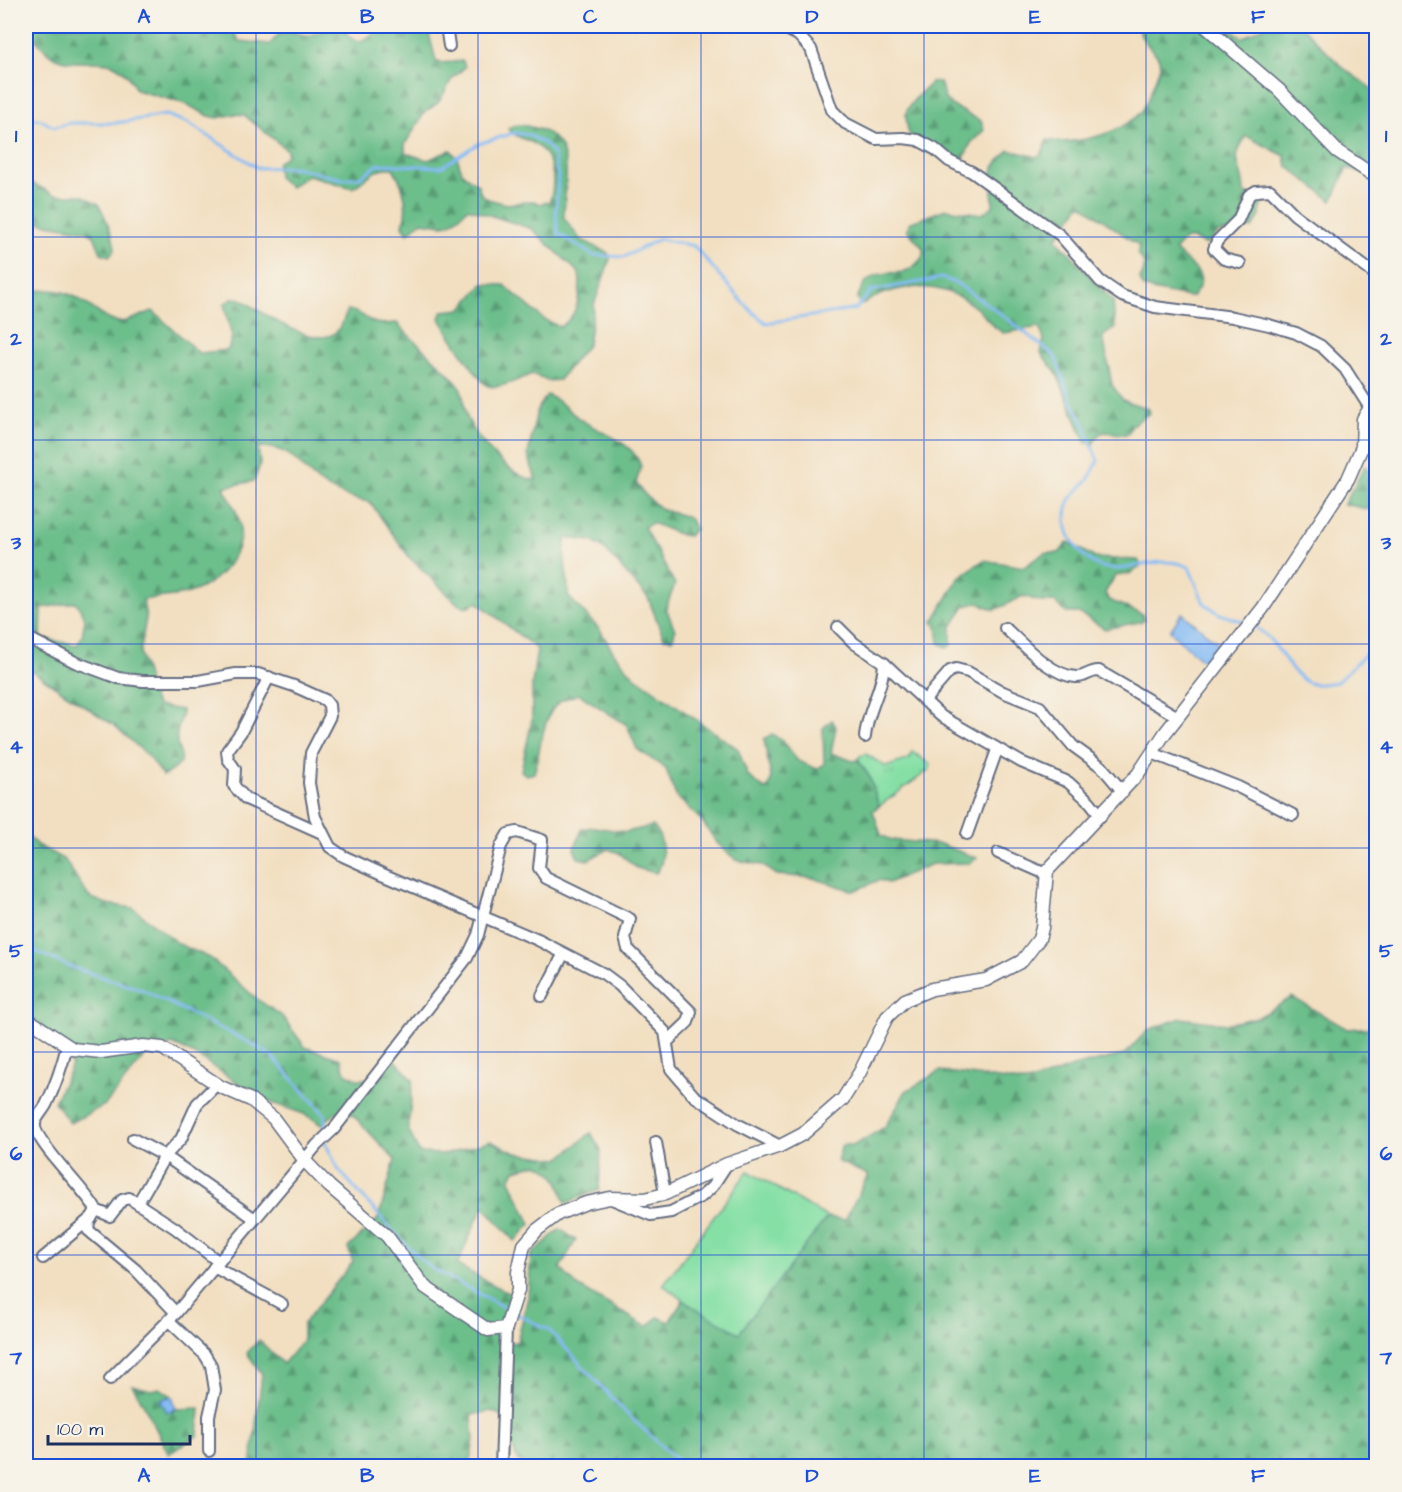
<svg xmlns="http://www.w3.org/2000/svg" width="1402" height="1492" font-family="'Architects Daughter',sans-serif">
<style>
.grass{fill:url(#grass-tufts);stroke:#508882;stroke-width:1.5}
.forest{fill:url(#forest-firs);stroke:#447674;stroke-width:1.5;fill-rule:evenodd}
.park{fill:#86e0a6;stroke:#508882;stroke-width:1.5}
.water{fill:#86bcf5;stroke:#5076aa;stroke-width:1.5}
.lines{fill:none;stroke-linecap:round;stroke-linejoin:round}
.stream{stroke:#86bcf5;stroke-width:3}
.minor-casing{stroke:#666d81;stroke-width:14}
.tertiary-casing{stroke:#666d81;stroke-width:15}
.minor{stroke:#fff;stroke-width:10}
.tertiary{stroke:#fff;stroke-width:12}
.grid{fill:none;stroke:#1d4ed8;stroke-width:1.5;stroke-opacity:0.55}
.neatline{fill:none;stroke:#1d4ed8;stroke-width:2}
.grid-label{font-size:20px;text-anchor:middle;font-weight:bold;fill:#1d4ed8}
</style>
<defs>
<pattern id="grass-tufts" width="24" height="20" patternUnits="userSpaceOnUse" patternTransform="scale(1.5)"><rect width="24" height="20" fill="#86e0a6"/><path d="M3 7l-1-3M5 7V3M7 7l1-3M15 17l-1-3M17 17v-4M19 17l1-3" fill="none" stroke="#73c091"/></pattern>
<pattern id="forest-firs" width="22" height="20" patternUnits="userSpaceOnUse" patternTransform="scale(1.5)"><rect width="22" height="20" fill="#6cbe8b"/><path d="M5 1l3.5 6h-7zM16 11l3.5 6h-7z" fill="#589b75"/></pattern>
</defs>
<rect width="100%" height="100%" fill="#f7f3e8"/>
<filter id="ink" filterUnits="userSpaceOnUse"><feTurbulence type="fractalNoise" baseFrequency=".0167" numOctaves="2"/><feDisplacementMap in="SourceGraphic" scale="12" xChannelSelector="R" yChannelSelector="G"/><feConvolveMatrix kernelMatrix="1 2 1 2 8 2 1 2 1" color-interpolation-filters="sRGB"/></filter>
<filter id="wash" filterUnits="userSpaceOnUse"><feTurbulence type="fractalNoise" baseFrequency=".008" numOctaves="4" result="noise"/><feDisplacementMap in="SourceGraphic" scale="24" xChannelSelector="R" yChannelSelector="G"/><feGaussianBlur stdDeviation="1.35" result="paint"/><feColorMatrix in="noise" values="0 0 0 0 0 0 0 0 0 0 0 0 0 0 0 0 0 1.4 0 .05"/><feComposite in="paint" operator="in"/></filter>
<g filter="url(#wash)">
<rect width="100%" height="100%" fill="#f2dfc1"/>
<path class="grass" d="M 913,752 L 931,765 L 929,770 L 879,806 L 869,776 L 858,760 L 860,756 L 866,754 L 886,767 L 909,759 Z"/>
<g class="forest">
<path d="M 26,26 L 230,26 L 239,41 L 270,44 L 278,35 L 291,31 L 308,36 L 337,26 L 342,27 C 362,57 368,30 388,26 C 400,23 415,25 427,26 L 436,61 L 440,63 L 463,61 L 465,67 L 452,79 L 439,102 L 425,112 L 405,144 L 405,153 L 428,160 L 451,150 L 458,160 L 462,173 L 478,185 L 481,194 L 488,199 L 506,204 L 533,201 L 541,204 L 550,201 C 556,181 554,158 536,145 C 525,137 520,141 508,129 C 517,122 525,126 535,128 C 578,139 564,185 564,218 L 580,239 L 608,253 L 610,259 L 594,305 L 588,344 L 559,380 L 549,381 L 532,374 C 520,379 501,389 488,386 C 481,384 444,327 440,318 L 443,311 L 461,309 L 483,284 L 504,285 L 545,320 L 560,327 C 578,317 582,292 579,273 L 532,229 L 468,208 C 446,230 450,225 421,222 L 408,233 L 403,226 C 409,205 405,187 393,168 C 375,165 366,181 352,188 L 308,175 L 290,187 L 278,177 L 277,163 L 287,155 L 287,150 L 244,115 L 235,114 L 218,118 L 209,116 L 186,104 L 136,90 C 116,46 89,70 58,59 C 45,54 38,39 26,32 Z"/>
<path d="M 1139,26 L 1223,26 L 1243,38 L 1265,26 L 1301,26 L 1342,67 L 1376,92 L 1376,179 L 1347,168 L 1332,201 L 1287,166 L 1285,156 L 1246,136 C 1228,166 1243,162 1244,192 L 1261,203 L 1260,216 L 1252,228 L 1218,233 L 1206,245 L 1194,239 L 1185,239 L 1175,250 C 1189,266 1214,274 1192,297 C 1184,297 1150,290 1143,287 L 1140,279 C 1145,271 1146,262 1138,255 L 1139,246 L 1081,204 L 1056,239 C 1077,258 1091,282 1113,300 L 1115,328 L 1103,336 L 1112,385 L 1123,400 L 1149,409 L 1150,413 L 1132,425 L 1128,434 C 1112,436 1101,424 1093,444 L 1085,442 L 1057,374 L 1041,353 L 1044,339 L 1039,327 L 1004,333 C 992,328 986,316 976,308 C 944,280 896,282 862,305 L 857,299 C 860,292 862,284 869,279 C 887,267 903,281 920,260 C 924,255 925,253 922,247 L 908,231 L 909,223 L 946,209 L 982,214 L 993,206 C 993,174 982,177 1009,150 L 1037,157 L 1042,153 L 1047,140 C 1074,146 1121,134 1141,112 C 1148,103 1150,93 1154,83 C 1156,77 1159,71 1160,65 C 1161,52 1139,44 1139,26 Z"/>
<path d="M 932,82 L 940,82 L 945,99 L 951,105 L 981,121 L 984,130 L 971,143 L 964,158 C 940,159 909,152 907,124 C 906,119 905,115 907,110 C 912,100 924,90 932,82 Z"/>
<path d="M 26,180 L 55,195 L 82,195 L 99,204 C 104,214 115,239 115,250 L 109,256 L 101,253 L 94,236 L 87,231 L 26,220 Z"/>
<path d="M 45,290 C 83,288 100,324 121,322 C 132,321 143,314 153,311 L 199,353 L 228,350 L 232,337 L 224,304 L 233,298 L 241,299 C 259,311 318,352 337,331 C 342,325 345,316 348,310 C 363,312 365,320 376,323 C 382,325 390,323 397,323 C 416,345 441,362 459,386 C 466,396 462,406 467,417 C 476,439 511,479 536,480 L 528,455 L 537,410 L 547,395 C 561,400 568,411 580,419 C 600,433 634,441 641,467 L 636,483 C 643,493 650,501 660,508 C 674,517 690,510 695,529 L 689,536 L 681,535 L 652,523 L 644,527 L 675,584 L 666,608 L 675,630 L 673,639 L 664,638 L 648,598 L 606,551 L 592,541 L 566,538 C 561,555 569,577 568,596 L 600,630 L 614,653 L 634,676 L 738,749 L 748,776 L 765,789 L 769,787 L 771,778 L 764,739 L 772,734 L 782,741 L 798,761 L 817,769 L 824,764 L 823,728 L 832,720 L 836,727 L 831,753 L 853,761 L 858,760 L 869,776 L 879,806 L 873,811 L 881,835 L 891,840 L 940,844 L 977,858 L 970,863 L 932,864 L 888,883 L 879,880 L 854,891 L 813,878 L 777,875 L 762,865 L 736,860 L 717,843 L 702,821 L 676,796 L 666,769 L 637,749 L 627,725 L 579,694 C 573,696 566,698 561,701 C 542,712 540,755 534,773 L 526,775 L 521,771 L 532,720 L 532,684 L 537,649 L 477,602 L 468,607 L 459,605 L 409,557 L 370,502 C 352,499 333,493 318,481 C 294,462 292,447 258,447 L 260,465 L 254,481 L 224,487 C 228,497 235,507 238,517 C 249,552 217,586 185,594 C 172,597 157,597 143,600 L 146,618 L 140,653 L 154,701 L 157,706 L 182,710 C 182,718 178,725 177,734 C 173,757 197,756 163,776 L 149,757 L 115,726 L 26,667 L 26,292 ZM 76,602 L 85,619 L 82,636 L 77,645 L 41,638 L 42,608 Z"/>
<path d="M 1365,466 L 1376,477 L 1376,511 L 1344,504 Z"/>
<path d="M 1068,542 L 1095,558 L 1138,560 L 1141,566 L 1129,574 L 1115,576 L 1105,593 L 1109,600 L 1142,614 L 1144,621 L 1105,629 L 1079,613 L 1066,613 L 1055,602 L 1042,602 L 1023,596 L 995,610 L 978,603 L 965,606 L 951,628 L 951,646 L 947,647 L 939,643 L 937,626 L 933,622 L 959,577 L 984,560 L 1024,567 L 1044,553 L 1059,553 Z"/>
<path d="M 653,826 C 664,838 666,861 656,873 L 637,868 L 619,853 L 608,849 L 588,860 L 578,858 L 574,849 L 582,829 L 594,827 L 626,832 Z"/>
<path d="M 26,834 L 37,845 L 65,860 L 89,897 L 107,904 L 133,908 L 179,944 L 210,958 L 257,999 L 282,1016 L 305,1047 L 341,1059 L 345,1073 L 357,1079 L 378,1079 L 393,1058 L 413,1080 L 408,1128 L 419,1153 L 447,1154 L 490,1141 L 516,1153 L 559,1159 L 591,1133 L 601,1150 L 599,1190 L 566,1203 L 558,1181 L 551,1172 L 538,1164 L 515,1170 L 510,1180 L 531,1224 L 515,1241 L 483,1206 L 457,1265 L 510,1294 L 498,1344 L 517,1342 L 528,1297 L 531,1255 L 560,1229 L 576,1240 L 560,1268 L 576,1285 L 647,1327 L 658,1317 L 669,1322 L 684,1299 L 739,1333 L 827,1217 L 845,1220 L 868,1175 L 837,1161 L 842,1145 L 855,1145 L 885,1127 L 906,1091 L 940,1071 L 1028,1083 L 1076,1066 L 1124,1055 L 1148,1030 L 1181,1018 L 1226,1024 L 1259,1017 L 1292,997 L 1347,1029 L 1376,1027 L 1376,1466 L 531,1466 L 517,1460 L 509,1438 L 509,1419 L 491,1411 L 472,1415 L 474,1440 L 469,1466 L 251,1466 L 262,1374 L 247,1353 L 259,1340 L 283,1364 L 303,1340 L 303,1324 L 353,1262 L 348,1248 L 378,1219 L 395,1160 L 353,1115 L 337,1112 L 321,1125 C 304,1110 283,1109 263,1099 C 233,1082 204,1057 172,1044 L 146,1055 L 105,1105 L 70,1123 L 54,1102 L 72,1065 L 55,1046 L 26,1028 Z"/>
<path d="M 132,1385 L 151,1390 L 160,1388 L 172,1396 L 160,1400 L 172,1412 L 176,1409 L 200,1408 L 198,1435 L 169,1454 C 156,1431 147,1407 132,1385 Z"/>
</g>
<path class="park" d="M 748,1171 L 827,1217 L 739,1333 L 695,1308 L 663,1285 Z"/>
<g class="water">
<path d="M 1182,613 L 1223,647 L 1208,666 L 1170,631 Z"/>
<path d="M 172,1396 L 176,1409 L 167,1412 L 160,1400 Z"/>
</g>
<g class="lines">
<g class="stream">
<path d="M 26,119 L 39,119 L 54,127 L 70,123 L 116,123 L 166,115 L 188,123 L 258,168 L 294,167 L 342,179 L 360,177 L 379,164 L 441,167 L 478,144 L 514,133 L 529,135 L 545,144 L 554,155 L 558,177 L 556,213 L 558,233 L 592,255 L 624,257 L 659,239 L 694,246 L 748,308 L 766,323 L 856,309 L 871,291 L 942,278 L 956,283 L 997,311 L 1055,356 L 1071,401 L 1083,422 L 1098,461 C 1095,467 1092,475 1087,481 C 1082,488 1072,494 1069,502 C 1064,514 1065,531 1073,542 C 1108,597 1147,547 1189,567 L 1204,603 L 1220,614 L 1247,623"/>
<path d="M 1253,626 C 1279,639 1286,672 1309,683 C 1316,686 1329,683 1337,682 L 1369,651 L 1376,654"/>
<path d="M 26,947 L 68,966 L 143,990 L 254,1045 L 272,1056 L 325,1115 L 325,1133"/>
<path d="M 325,1142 L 338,1169 L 399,1238 L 431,1268 L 509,1310"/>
<path d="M 515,1313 L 549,1330 L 627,1414 L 683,1466"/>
</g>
</g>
</g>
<g filter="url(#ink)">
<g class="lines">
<g class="minor-casing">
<g id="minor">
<path d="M 446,26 L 449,46"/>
<path d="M 780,26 L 798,35 L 811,49 L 832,110 L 845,123 L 876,139 L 903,138 L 918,140 L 935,149 L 949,161 L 972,172 L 1060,235 L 1100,281 L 1122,296 L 1155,307 L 1233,317 L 1269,325 L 1296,333 L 1321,346 L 1345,369 L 1370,408"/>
<path d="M 1240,263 L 1224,259 L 1214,249 L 1217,241 L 1238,220 L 1249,195 L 1256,191 L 1270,190 L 1295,215 L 1376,275"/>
<path d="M 838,627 L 854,643 L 884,663 L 941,716 L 1021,762 L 1068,782 L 1090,802 L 1101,816"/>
<path d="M 1005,628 C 1024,645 1050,675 1076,677 C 1085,678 1090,670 1099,671 L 1178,717"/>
<path d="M 26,637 L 75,662 L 118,678 L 143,681 L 198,681 L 236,674 L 258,674 L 294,686 L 325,700 L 329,705 L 330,716 L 311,753 L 309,783 L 315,817 L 330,847 L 343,856 L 385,875 L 538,940 L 604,974 L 620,986 L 665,1032 L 671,1069 L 694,1096 L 737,1124 L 780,1146"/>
<path d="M 269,677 L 241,732 L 227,751 L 228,759 L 235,769 L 234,786 L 246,799 L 322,833"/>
<path d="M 925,700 L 950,671 L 956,669 L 968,672 L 1003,692 L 1040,707 L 1073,746 L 1102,767 L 1123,792"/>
<path d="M 865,737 C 867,710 883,690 884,663"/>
<path d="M 1152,753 L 1238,787 L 1293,815"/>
<path d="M 967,834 L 997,750"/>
<path d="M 998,853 L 1046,874"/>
<path d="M 542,996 L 563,955"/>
<path d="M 67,1046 C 62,1066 56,1084 47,1103 C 44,1110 37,1116 35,1123 C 31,1139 89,1193 96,1210 L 110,1216 L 122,1200 L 129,1198 L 175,1228 L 219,1262"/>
<path d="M 133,1139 L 165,1156 L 255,1219"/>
<path d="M 656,1142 L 665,1194"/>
<path d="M 612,1199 L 651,1215 L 671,1212 L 702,1196 L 712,1187 L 727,1164"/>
<path d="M 138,1203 L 165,1156 L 181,1139 L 197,1104 L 217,1084"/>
<path d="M 96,1210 L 89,1222 L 88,1230 L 136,1270 L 176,1313"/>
<path d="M 43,1258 L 91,1218"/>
<path d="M 214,1267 L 282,1304"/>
<path d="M 169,1321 L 205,1355 L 211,1365 L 215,1390 L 209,1416 L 209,1451"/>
<path d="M 110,1379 L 176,1313 L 317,1145 L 334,1129 L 467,958 L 478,935 L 501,846 L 508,834 L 517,832 L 542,840 L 539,868 L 546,878 L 630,919 L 625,938 L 628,949 L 691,1012 L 688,1022 L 668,1041"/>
<path d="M 501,1466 L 506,1328"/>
</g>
</g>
<g class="tertiary-casing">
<g id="tertiary">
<path d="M 1205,26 L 1279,90 L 1337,151 L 1376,177"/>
<path d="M 26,1018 L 73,1049 L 101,1052 L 143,1046 L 162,1048 L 221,1087 L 251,1100 L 273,1118 L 305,1161 L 329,1186 L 387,1236 L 425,1287 L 488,1330 L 506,1328 L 518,1290 L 518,1272 L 524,1245 L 537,1230 L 558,1214 L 586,1203 L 610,1198 L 645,1199 L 665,1194 L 727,1164 L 780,1146 L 803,1134 L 843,1099 L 860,1072 L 887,1017 L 905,1000 L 932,989 L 986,980 L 1022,961 L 1039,939 L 1042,928 L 1047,871 L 1138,774 L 1165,733 L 1263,608 L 1348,479 L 1362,447 L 1363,419 L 1370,408 L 1376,406"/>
</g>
</g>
<use href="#minor" class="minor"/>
<use href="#tertiary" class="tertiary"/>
</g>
</g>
<path class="grid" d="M 256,26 L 256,1466M 478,26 L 478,1466M 701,26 L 701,1466M 924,26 L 924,1466M 1146,26 L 1146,1466M 26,237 L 1376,237M 26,440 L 1376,440M 26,644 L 1376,644M 26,848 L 1376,848M 26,1052 L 1376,1052M 26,1255 L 1376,1255"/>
<rect width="1402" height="1492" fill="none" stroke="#f7f3e8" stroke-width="66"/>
<path d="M48 1435v9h142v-9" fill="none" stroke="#1b2f5e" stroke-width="3"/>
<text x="57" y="1435" font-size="18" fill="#1b2f5e" stroke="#f7f3e8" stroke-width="4.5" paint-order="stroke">100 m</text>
<rect x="33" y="33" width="1336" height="1426" class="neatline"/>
<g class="grid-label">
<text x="144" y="23">A</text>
<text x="367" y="23">B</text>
<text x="590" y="23">C</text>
<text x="812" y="23">D</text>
<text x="1035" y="23">E</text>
<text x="1258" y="23">F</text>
<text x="16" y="142">1</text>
<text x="1386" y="142">1</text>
<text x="16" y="345">2</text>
<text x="1386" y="345">2</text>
<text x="16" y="549">3</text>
<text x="1386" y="549">3</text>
<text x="16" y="753">4</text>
<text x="1386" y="753">4</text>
<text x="16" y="957">5</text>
<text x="1386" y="957">5</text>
<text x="16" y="1160">6</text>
<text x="1386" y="1160">6</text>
<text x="16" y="1364">7</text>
<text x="1386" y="1364">7</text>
<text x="144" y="1482">A</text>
<text x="367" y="1482">B</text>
<text x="590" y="1482">C</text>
<text x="812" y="1482">D</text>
<text x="1035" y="1482">E</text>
<text x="1258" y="1482">F</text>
</g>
</svg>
